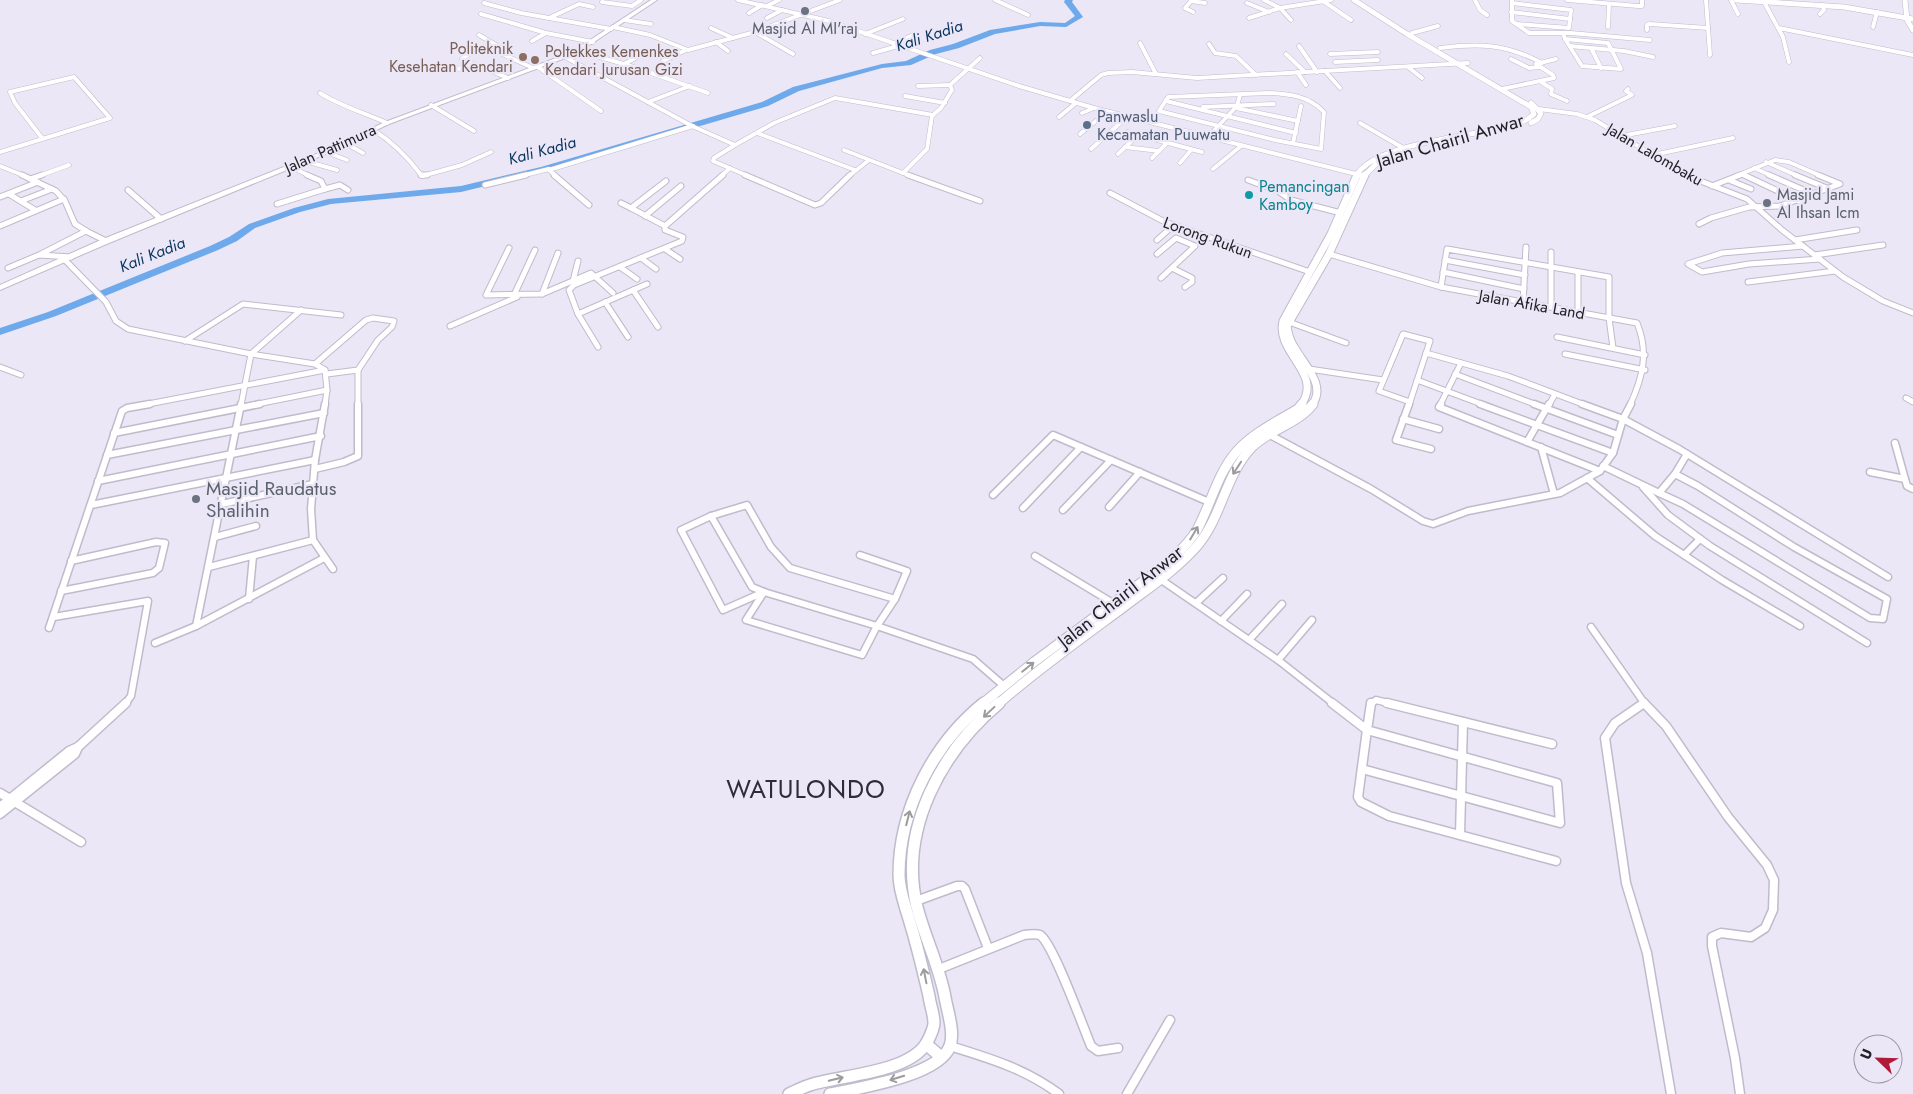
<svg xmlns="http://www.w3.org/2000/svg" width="1913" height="1094" font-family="Jost,sans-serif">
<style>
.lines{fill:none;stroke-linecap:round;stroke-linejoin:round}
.river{fill:#6da9eb;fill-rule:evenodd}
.minor-far3-casing{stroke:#c0bbcb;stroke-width:5}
.minor-far2-casing{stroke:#c0bbcb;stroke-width:7}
.minor-far1-casing{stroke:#c0bbcb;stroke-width:9}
.minor-casing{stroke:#c0bbcb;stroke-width:11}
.secondary-far3-casing{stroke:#c0bbcb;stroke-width:6}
.secondary-far2-casing{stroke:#c0bbcb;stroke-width:9}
.secondary-far1-casing{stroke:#c0bbcb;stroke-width:11}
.secondary-casing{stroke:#c0bbcb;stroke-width:14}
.trunk-casing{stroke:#c0bbcb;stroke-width:2}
.minor-far3{stroke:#fff;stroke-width:4}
.minor-far2{stroke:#fff;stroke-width:5}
.minor-far1{stroke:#fff;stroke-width:6}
.minor{stroke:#fff;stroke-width:8}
.secondary-far3{stroke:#fff;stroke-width:5}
.secondary-far2{stroke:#fff;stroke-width:7}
.secondary-far1{stroke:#fff;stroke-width:9}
.secondary{stroke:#fff;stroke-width:11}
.trunk{fill:#fff;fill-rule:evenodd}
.oneway{stroke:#9c9b9d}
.worship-dot{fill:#6b7280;stroke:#ebe7f7;stroke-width:2}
.education-dot{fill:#8d6e63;stroke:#ebe7f7;stroke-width:2}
.service-dot{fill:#5c6f8a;stroke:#ebe7f7;stroke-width:2}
.culture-dot{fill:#0f9aa8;stroke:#ebe7f7;stroke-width:2}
.labels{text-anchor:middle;stroke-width:4.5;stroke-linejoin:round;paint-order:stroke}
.far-worship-label{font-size:16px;fill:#5b616d;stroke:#ebe7f7}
.far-water-label{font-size:16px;font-style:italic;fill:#07335d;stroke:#ebe7f7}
.far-education-label{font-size:16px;fill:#785e54;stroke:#ebe7f7;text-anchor:end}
.far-service-label{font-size:16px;fill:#4e5e75;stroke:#ebe7f7;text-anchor:start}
.far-street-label{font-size:16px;fill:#222126;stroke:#ebe7f7}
.far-culture-label{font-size:16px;fill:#0d838f;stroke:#ebe7f7;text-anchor:start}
.street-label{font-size:19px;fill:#222126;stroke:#ebe7f7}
.worship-label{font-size:19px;fill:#5b616d;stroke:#ebe7f7;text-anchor:start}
.near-quarter-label{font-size:25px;letter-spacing:1px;fill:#2f2b38;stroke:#ebe7f7}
</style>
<rect width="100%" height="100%" fill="#ebe7f7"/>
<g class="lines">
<path class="river" d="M 1065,0 L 1073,0 L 1072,2 L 1083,17 L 1066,27 L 1040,26 L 995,34 L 959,48 L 936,54 L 911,65 L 882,68 L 799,91 L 768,106 L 547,171 L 461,192 L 331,204 L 300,212 L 255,228 L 237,241 L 218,250 L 56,316 L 0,335 L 0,328 L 48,312 L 210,246 L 229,237 L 249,224 L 294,208 L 328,199 L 461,186 L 541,167 L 762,102 L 793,87 L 882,64 L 906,61 L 930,50 L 953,44 L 990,30 L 1040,22 L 1065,23 L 1075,16 L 1064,2 Z"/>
<g class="minor-far3-casing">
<g id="minor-far3">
<path d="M 738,0 L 829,21 L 1019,86 L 1094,108 L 1364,176"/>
<path d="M 995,0 L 1028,15"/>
<path d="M 1192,0 L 1185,8 L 1193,12"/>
<path d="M 1264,0 L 1280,8 L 1291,20"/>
<path d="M 1475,0 L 1480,10 L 1487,15"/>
<path d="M 1512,0 L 1512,21 L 1529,33 L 1571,33 L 1650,40"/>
<path d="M 1567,0 L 1638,6 L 1642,6 L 1642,0"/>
<path d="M 1706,0 L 1710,55"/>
<path d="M 1731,0 L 1738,14"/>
<path d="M 1191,1 L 1205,3"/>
<path d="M 1323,1 L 1351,20"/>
<path d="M 602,2 L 632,6 L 641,0"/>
<path d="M 1764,2 L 1783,37 L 1789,62"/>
<path d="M 484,3 L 521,13 L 611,29"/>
<path d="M 1247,3 L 1269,12"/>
<path d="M 1512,3 L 1571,10 L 1570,19"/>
<path d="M 767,6 L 779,0"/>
<path d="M 1511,12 L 1570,19 L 1569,28 L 1517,24"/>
<path d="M 749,13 L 762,5"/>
<path d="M 481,14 L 546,33 L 593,42"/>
<path d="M 1820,14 L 1824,10 L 1822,5"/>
<path d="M 549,18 L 579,4 L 593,7"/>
<path d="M 767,18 L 782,10"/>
<path d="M 1249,18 L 1280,8 L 1331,0"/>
<path d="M 624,20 L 651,24"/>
<path d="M 613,27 L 650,35 L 688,50 L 755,32 L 840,0"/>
<path d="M 1608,27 L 1609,4"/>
<path d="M 1873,27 L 1877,12"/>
<path d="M 711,28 L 733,38"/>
<path d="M 1779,28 L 1913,55"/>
<path d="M 1647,30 L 1647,25 L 1650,24 L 1708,28"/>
<path d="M 755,32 L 793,54"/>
<path d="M 1412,33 L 1438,26"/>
<path d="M 1563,33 L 1565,39"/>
<path d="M 865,34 L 903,19"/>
<path d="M 479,35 L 496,45 L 496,49 L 500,53 L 533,68"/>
<path d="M 1565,39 L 1608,43 L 1621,69 L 1582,66 Z"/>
<path d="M 532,41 L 546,33"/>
<path d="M 716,42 L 728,51"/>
<path d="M 1140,43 L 1156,74"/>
<path d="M 893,44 L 913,35"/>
<path d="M 1209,44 L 1215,53 L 1236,56 L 1256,75"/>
<path d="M 1299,46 L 1317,72"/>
<path d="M 1570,46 L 1591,48"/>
<path d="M 1440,48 C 1480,43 1506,44 1542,63"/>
<path d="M 579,51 L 634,67 L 708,93"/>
<path d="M 873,53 L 898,46"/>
<path d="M 469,54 L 462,59 L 508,78"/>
<path d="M 1286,54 L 1305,72"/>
<path d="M 1330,54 L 1378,52"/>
<path d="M 565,57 L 692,126 L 735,145 L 714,158 L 713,161 L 748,176"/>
<path d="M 1511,59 L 1529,68 L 1540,67"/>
<path d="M 663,61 L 686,50"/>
<path d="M 1335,62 L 1378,60"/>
<path d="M 624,64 L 641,55"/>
<path d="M 538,67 L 601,111"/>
<path d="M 1408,67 L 1422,78"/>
<path d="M 1601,68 L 1591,48 L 1624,51 L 1653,57"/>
<path d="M 458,69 L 473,64"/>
<path d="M 1325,71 L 1340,88"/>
<path d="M 1297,72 L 1306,85"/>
<path d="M 1541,82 L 1552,89 L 1551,94 L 1567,101"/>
<path d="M 918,86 L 950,85"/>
<path d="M 1502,89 L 1554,78 L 1553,75 L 1536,64 L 1556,59"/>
<path d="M 320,93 C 340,106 365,113 387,123"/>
<path d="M 1269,93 C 1290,94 1309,96 1324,112 L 1321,149 L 1275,140 L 1159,111 L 1168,97 Z"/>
<path d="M 905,96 L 945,103"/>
<path d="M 1070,101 L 1101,75 L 1108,73 L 1132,72 L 1197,78 L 1468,63"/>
<path d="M 1166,101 L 1296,133"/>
<path d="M 648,102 L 690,86"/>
<path d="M 431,105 L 474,131"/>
<path d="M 1203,107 L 1274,104"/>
<path d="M 1236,108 L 1298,121"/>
<path d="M 1539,109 L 1577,114 L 1595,120 L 1687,176"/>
<path d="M 1082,113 L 1094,108"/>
<path d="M 1059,117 L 1076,103"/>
<path d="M 1587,117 L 1632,95 L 1626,91 L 1628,89"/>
<path d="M 1360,123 L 1405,149"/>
<path d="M 372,129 C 393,142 407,156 422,176"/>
<path d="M 1127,132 L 1202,152"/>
<path d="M 757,133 L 855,170"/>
<path d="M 1080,134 L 1102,116 L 1112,114"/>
<path d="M 1621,136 L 1675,126"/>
<path d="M 1208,137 L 1237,106 L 1240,95"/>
<path d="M 345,143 L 363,153"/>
<path d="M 1293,143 L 1301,106"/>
<path d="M 735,145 L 774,123 L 835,98 L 933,115"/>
<path d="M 1125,147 L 1159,151"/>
<path d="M 1091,149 L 1127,117"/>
<path d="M 844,150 L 903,173 L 927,149 L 932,116 L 941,108 L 952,90 L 950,85 L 980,58"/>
<path d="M 0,152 L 110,118 L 74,77 L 10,92 L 15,103 L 42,138"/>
<path d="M 326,152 L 347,160"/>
<path d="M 1118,154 L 1139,134"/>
<path d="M 1653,155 L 1733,138"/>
<path d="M 1152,158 L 1167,143"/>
<path d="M 305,161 L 337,170"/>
<path d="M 1766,162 L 1798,176"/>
<path d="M 1180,163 L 1191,150"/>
<path d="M 0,166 L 25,176"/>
<path d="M 291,167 L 310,176"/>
<path d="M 1754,168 L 1772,176"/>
<path d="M 1213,169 L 1241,146"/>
<path d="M 903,173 L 911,176"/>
<path d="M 1743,174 L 1747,176"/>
<path d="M 39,176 L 69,165"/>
<path d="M 422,176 L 462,165 L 491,152"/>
<path d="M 521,176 L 549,169"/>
<path d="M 556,176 L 549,170 L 693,126"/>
<path d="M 721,176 L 730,168"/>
<path d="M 849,176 L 869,160"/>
<path d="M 1736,176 L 1775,160 L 1789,162 L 1821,176"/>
</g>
</g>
<g class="minor-far2-casing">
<g id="minor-far2">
<path d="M 22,175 L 56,191 L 65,201 L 75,224 L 88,232 L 106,241"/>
<path d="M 421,175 L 427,175"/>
<path d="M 554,175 L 589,205"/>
<path d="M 745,175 L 815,205 L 821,203 L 850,175"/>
<path d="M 908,175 L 980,201"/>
<path d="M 1359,175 L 1364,176"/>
<path d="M 1685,175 L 1747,199 L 1782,230 L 1843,277 L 1883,301 L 1913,313"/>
<path d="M 1744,175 L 1799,201"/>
<path d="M 1769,175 L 1815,195"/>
<path d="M 1795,175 L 1829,189"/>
<path d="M 30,179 L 42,175"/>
<path d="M 1248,180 L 1278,191 L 1291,200 L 1341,213"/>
<path d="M 1729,180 L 1751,189"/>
<path d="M 485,185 L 526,175"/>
<path d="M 1712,186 L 1740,175"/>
<path d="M 325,189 L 340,185 L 348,190"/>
<path d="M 128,190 L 161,219"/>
<path d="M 1110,193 L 1165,222 L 1310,272"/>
<path d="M 9,194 L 35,210"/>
<path d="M 0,197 L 38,182"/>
<path d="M 21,201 L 52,189"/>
<path d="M 621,203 L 631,208"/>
<path d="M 277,204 L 325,189 L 321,181 L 307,175"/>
<path d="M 645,216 L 681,186"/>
<path d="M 1699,224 L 1711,218 L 1749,207 L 1780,206 L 1840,184 L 1818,175"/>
<path d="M 0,226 L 64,199"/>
<path d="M 665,226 L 631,208 L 666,181"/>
<path d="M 1157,240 L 1174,225"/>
<path d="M 1795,240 L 1857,230"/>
<path d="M 1803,246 L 1722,253 L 1688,264 L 1702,272 L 1749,264 L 1820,259"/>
<path d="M 509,248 L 486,295 L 542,294 L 591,273 L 613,293"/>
<path d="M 665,249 L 680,259"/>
<path d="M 1551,252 L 1551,307"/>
<path d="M 41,254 L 86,231"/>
<path d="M 1157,254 L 1176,238 L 1195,246 L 1161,278"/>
<path d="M 1329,254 L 1441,287 L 1637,323 C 1649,352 1643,377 1630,405"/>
<path d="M 1815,255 L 1883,245"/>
<path d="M 641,258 L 656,269"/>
<path d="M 65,260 L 106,302 L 116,321 L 128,329 L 251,354 L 315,364 L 325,370 L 327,390 L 325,405"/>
<path d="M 1445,260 L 1525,275"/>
<path d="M 620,267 L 637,279"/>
<path d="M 8,268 L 39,255 L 71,257"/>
<path d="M 1172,268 L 1192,278 L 1192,282 L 1185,287"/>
<path d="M 1443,272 L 1524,289"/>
<path d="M 1578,272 L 1578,312"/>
<path d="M 573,281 L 578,261"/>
<path d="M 1748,282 L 1835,271"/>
<path d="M 647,284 L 578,314 L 569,290 L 574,285 L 682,241 L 683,237 L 665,230 L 665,226 L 723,175"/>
<path d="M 1441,287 L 1447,249 L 1609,277 L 1609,318 L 1613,348"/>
<path d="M 633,290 L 658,327"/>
<path d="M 542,294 L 558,253"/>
<path d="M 514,295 L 535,250"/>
<path d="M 605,302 L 628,337"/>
<path d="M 1523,302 L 1526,247"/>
<path d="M 578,314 L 598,347"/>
<path d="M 1289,322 L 1346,343"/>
<path d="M 450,326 L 517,297"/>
<path d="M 1403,334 L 1430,341 L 1410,402 L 1379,391 Z"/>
<path d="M 1557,337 L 1645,355"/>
<path d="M 185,341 L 243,304 L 341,315"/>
<path d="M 1426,353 L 1508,376 L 1585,405"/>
<path d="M 1565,354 L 1645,370"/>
<path d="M 315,364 L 366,320 L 373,318 L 394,321 L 392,327 L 378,340 L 358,370 L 327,374"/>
<path d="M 0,367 L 21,375"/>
<path d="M 1309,369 L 1383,380"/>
<path d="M 358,370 L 358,405"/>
<path d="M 1455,374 L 1537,405"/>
<path d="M 1417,380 L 1484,405"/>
<path d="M 1906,398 L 1913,402"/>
<path d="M 143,405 L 325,370"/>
<path d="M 241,405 L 251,354 L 301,310"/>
<path d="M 253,405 L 327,390"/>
<path d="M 1409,405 L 1410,402"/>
<path d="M 1440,405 L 1461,363"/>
<path d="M 1549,405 L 1555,394"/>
</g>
</g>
<g class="minor-far1-casing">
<g id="minor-far1">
<path d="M 325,404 L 315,460 L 311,509 L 313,540 L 333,569"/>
<path d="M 1409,404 L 1396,440 L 1431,449"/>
<path d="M 1441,404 L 1439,407 L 1600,471"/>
<path d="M 1534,404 L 1618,435"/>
<path d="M 1582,404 L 1623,419 L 1613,453"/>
<path d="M 1631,404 L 1623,419 L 1679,449 L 1888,577"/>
<path d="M 1403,419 L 1439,429"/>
<path d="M 114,433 L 260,404"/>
<path d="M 1270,435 L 1371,489 L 1423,521 L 1433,524 L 1468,511 L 1560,493 L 1600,471 L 1613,453 L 1480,404"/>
<path d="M 1527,442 L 1549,404"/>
<path d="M 1895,443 L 1905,479"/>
<path d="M 1541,447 L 1554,494"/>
<path d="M 107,455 L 324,413"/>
<path d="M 1603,466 L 1659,493"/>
<path d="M 315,469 L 344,462 L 358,456 L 358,404"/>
<path d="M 1870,472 L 1905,479 L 1907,486 L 1913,489"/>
<path d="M 1675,474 L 1698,486 L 1794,547 L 1887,599 L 1883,619 L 1870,618 L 1683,504 L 1659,493 Z"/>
<path d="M 1675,474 L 1687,454"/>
<path d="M 1587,478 L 1655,536 L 1722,580 L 1800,626"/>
<path d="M 98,481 L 321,436"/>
<path d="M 1643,487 L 1668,515 L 1710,546 L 1867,643"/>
<path d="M 993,495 L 1053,435 L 1209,502"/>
<path d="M 222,504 L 313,484"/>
<path d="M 91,505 L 315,460"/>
<path d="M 1109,507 L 1140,472"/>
<path d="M 1023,508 L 1081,447"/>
<path d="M 1063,510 L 1111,460"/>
<path d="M 711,516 L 752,587 L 764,592"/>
<path d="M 711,516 L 681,530 L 723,610 L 764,592"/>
<path d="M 711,516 L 747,505 L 771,547 L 790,568 L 895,599 L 877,626"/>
<path d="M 215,537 L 256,526"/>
<path d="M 860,555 L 907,571 L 895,599"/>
<path d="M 1684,555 L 1700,539"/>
<path d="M 1035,556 L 1113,603"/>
<path d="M 209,567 L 313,540"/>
<path d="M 1160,579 L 1278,660 L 1334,704"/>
<path d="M 61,591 L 153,573 L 159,568 L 165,543 L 156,542 L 71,561"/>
<path d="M 764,592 L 877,626"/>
<path d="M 764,592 L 746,620 L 862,655 L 877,626"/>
<path d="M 249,599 L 253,556"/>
<path d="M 1196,603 L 1223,578"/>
<path d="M 54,617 L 148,601 L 131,696 L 125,704"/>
<path d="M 1221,621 L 1247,594"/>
<path d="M 196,626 L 241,404"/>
<path d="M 877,626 L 973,659 L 1004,686"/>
<path d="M 1591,627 L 1645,704"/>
<path d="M 49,628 L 122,411 L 127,408 L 150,404"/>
<path d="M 1249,640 L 1282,604"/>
<path d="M 155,643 L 196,626 L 324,558"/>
<path d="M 1278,660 L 1312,620"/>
<path d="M 1371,704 L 1376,700 L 1392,704"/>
</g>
</g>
<g class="minor-casing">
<g id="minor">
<path d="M 1332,703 L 1367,730 L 1358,797 L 1361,802 L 1389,816 L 1556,861"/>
<path d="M 1387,703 L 1552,744"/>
<path d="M 1644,703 L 1666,726 L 1728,817 L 1767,865 L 1774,880 L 1773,910 L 1765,928 L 1751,937 L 1721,933 L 1712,937 L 1712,946 L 1735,1058 L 1740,1094"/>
<path d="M 1644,703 L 1615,723 L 1605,738 L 1626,883 L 1647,953 L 1671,1094"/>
<path d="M 1362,769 L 1560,823 L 1557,783 L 1367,730 L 1371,703"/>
<path d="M 0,793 L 81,842"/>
<path d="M 0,807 L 69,751 L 78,747 L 126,703"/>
<path d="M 0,814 L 75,754 L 78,747"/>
<path d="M 1460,835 L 1463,722"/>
<path d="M 916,901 L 957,886 L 962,886 L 965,889 L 988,948"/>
<path d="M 939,969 L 1024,935 C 1029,935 1035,933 1040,935 C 1053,943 1083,1027 1091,1046 L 1098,1051 L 1118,1048"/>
<path d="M 950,1046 C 989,1058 1026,1069 1059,1094"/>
<path d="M 1127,1094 L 1170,1020"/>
</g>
</g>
<g class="secondary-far3-casing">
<g id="secondary-far3">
<path d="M 1354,0 L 1407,34 L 1531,107 L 1534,114 C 1523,125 1506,127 1492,130 C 1459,137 1372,146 1356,176"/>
<path d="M 1736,0 L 1844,7 L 1913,19"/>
<path d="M 1905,0 L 1907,20 L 1913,30"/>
<path d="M 1531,103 L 1541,113 L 1538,119 L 1531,123"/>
<path d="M 1364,176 L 1376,164"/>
</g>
</g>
<g class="secondary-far2-casing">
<g id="secondary-far2">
<path d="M 1301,405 C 1324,373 1275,353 1283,321 L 1331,234 L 1357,175"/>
<path d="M 1312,405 C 1327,385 1304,365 1295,348 C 1290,341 1288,334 1287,326 L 1329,254 L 1365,175"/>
</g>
</g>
<g class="secondary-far1-casing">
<g id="secondary-far1">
<path d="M 982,704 L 1034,662 L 1169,562 C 1179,552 1190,542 1197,530 C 1211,504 1217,474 1237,451 C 1253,433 1278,421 1298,409 L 1302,404"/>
<path d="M 998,704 C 1037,670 1079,640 1121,609 C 1147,589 1175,571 1197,546 C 1222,517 1225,475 1252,447 C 1270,429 1298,424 1313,404"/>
</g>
</g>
<g class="secondary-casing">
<g id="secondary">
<path d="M 926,1044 L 941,1057"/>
<path d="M 789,1094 C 796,1091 803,1087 810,1085 C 841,1075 907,1073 926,1044 C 929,1039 934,1028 934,1023 C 934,1014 930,1005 929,996 C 923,970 917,945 909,919 C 905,905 899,890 899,875 C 899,809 934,743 984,703"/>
<path d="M 830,1094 C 858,1088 939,1076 950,1046 C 955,1032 947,1010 945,997 C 939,965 925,938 917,907 C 898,829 942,751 999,703"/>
</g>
</g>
<g class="trunk-casing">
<path id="trunk" d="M 651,0 L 657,0 L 576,54 L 389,124 L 328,153 L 109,243 L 0,290 L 0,285 L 103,239 L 324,151 L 385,122 L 572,52 Z"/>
</g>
<use href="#minor-far3" class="minor-far3"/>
<use href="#minor-far2" class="minor-far2"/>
<use href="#minor-far1" class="minor-far1"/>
<use href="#minor" class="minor"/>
<use href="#secondary-far3" class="secondary-far3"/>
<use href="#secondary-far2" class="secondary-far2"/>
<use href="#secondary-far1" class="secondary-far1"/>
<use href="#secondary" class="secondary"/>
<use href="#trunk" class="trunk"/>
</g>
<defs><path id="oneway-shaft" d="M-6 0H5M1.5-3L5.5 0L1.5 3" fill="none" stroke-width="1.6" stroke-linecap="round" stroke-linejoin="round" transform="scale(1.25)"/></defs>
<g class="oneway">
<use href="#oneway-shaft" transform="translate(1237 468) rotate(123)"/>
<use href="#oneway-shaft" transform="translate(1194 533) rotate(-59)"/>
<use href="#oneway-shaft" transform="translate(1028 667) rotate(-39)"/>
<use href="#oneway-shaft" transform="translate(989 712) rotate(137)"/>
<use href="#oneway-shaft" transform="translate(908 818) rotate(-76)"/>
<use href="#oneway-shaft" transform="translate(925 976) rotate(-101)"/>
<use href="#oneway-shaft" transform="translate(897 1078) rotate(163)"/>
<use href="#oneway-shaft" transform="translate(836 1079) rotate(-13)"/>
</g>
<g class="worship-dot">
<circle cx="805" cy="11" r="5"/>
<circle cx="1767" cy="203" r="5"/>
<circle cx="196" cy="499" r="5"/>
</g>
<g class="education-dot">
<circle cx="523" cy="57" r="5"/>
<circle cx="535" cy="60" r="5"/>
</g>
<circle class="service-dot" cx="1087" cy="125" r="5"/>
<circle class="culture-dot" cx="1249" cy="195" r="5"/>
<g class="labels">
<g class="far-worship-label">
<text x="805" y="34">Masjid Al MI'raj</text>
<text x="1777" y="200" text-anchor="start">Masjid Jami<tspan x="1777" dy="18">Al Ihsan Icm</tspan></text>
</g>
<g class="far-water-label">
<text transform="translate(929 35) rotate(-18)" y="6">Kali Kadia</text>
<text transform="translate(542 150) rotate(-15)" y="6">Kali Kadia</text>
<text transform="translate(152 254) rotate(-22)" y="6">Kali Kadia</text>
</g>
<g class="far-education-label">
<text x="513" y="54">Politeknik<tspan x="513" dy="18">Kesehatan Kendari</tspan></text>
<text x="545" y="57" text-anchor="start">Poltekkes Kemenkes<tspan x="545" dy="18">Kendari Jurusan Gizi</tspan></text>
</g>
<g class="far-service-label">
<text x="1097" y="122">Panwaslu<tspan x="1097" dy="18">Kecamatan Puuwatu</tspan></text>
</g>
<g class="far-street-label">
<text transform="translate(330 148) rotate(-24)" y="6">Jalan Pattimura</text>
<text transform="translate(1655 154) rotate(30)" y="6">Jalan Lalombaku</text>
<text transform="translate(1208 237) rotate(20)" y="6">Lorong Rukun</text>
<text transform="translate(1532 304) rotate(10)" y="6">Jalan Afika Land</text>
</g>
<g class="far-culture-label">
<text x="1259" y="192">Pemancingan<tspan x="1259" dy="18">Kamboy</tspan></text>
</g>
<g class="street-label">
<text transform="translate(1450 140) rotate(-16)" y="7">Jalan Chairil Anwar</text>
<text transform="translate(1120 596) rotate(-38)" y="7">Jalan Chairil Anwar</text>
</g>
<g class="worship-label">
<text x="206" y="495">Masjid Raudatus<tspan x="206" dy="22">Shalihin</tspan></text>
</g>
<g class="near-quarter-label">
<text x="806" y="798">WATULONDO</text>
</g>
</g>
<g transform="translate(1878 1059) rotate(293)"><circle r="24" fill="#ebe7f7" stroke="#9b98a3"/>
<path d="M0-4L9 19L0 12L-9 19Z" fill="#ae1a38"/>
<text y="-8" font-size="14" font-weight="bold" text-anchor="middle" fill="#222126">U</text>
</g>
</svg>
